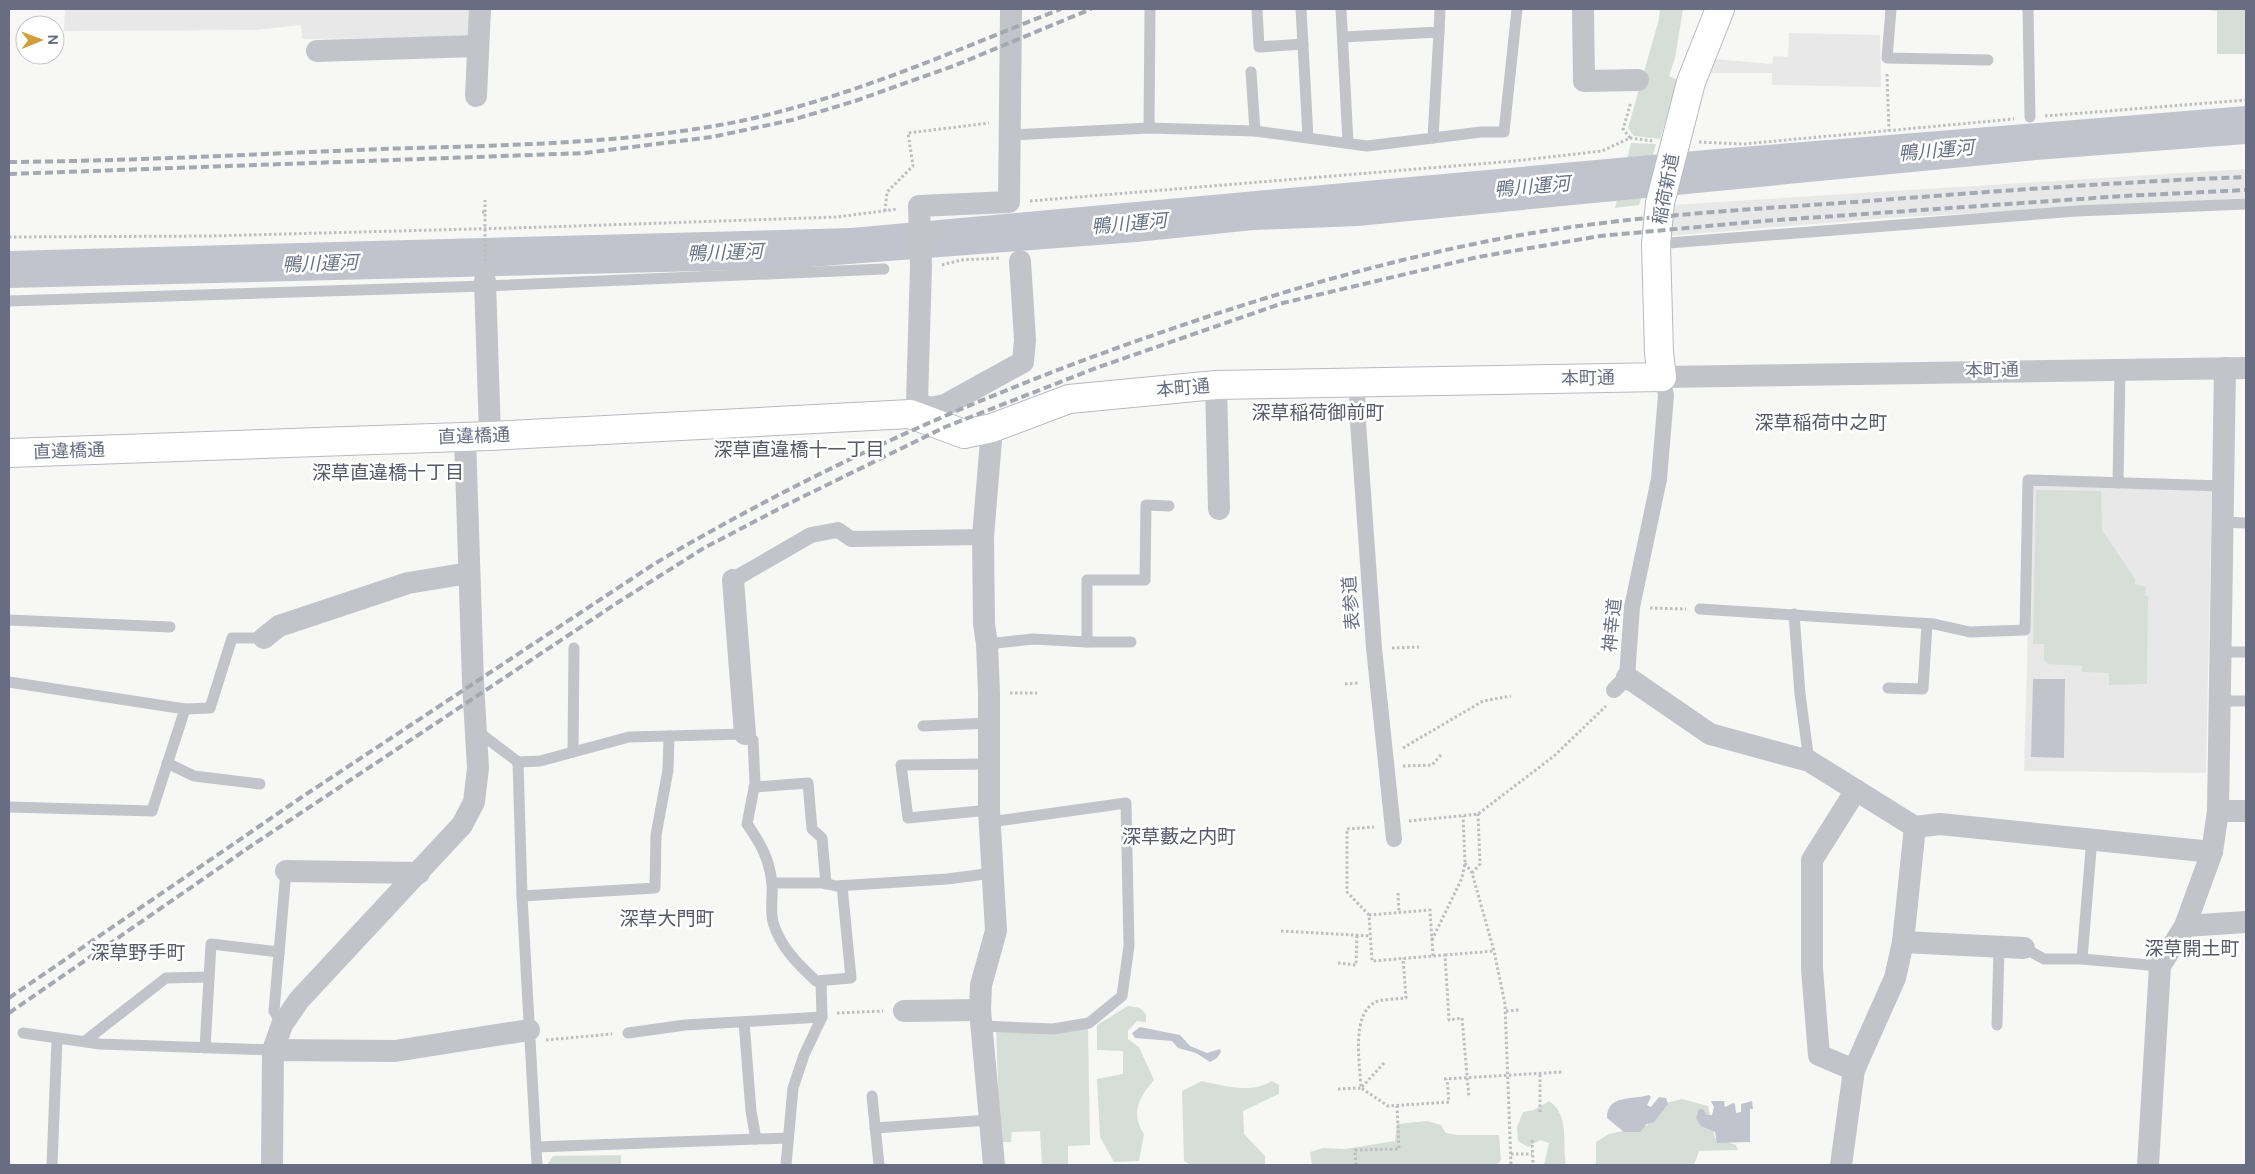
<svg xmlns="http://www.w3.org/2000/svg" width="2255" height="1174" font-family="'DM Sans','Noto Sans JP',sans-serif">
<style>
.built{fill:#e8e8e8}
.green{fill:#d7ded8}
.water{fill:#c1c4cd}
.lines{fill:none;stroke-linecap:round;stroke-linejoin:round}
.secondary-casing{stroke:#b8b9c0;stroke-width:30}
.path{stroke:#bdbec1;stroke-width:3;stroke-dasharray:2.5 2.5;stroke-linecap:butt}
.service{stroke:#c3c4ca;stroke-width:11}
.pedestrian{stroke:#c3c4ca;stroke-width:16}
.minor{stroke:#c3c4ca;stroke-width:22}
.secondary{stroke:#fff;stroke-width:28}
.rail{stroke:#a6a8b0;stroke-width:4;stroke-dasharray:8 4;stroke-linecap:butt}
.labels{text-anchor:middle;stroke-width:5;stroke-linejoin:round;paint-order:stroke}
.street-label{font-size:18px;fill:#696d83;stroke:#fff}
.water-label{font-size:19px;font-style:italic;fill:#6a7385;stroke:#fff}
.neighbourhood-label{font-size:19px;fill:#575969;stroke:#fff}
</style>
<rect width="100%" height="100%" fill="#f7f8f5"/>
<g class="built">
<path d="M 65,9 L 470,9 L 468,37 L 302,39 L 301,25 L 253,30 L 64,31 Z"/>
<path d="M 1789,33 L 1880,35 L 1881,87 L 1772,85 L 1772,73 L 1710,73 L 1715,59 L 1772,64 L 1773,56 L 1788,57 Z"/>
<path d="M 2246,169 L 2246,198 L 1887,218 L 1668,236 L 1672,205 Z"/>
<path d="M 2032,486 L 2212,489 L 2206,773 L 2024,771 Z"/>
</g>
<g class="green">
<path d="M 1660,9 L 1683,9 L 1675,58 L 1669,76 L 1678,80 L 1660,139 L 1634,136 L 1628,128 L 1659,19 Z"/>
<path d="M 2202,9 L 2246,9 L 2246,54 L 2217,54 L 2217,11 Z"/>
<path d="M 1631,143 L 1656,144 L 1639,205 L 1615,208 Z"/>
<path d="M 2036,490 L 2101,491 L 2102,530 L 2135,579 L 2135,584 L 2146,587 L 2145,596 L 2148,596 L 2147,684 L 2109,685 L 2109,673 L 2082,672 L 2082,666 L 2048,664 L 2044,659 L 2044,644 L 2033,644 Z"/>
<path d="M 1128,1006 L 1140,1008 L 1146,1014 L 1146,1022 L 1137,1021 L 1128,1031 L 1128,1039 L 1139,1047 L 1154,1080 C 1139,1097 1130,1113 1144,1134 L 1139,1161 L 1114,1162 L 1100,1137 L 1097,1079 L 1123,1074 L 1123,1051 L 1097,1050 L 1097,1025 Z"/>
<path d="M 996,1024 L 1088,1029 L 1090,1145 L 1068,1146 L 1068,1165 L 1042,1165 L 1040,1131 L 1012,1132 L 1011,1142 L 1000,1142 Z"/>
<path d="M 1202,1081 C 1225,1086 1250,1094 1272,1081 L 1279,1085 L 1279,1094 L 1243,1111 L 1244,1134 L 1265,1156 L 1265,1165 L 1191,1165 L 1184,1161 L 1182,1091 Z"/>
<path d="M 1682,1099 L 1708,1106 L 1715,1138 L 1736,1145 L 1738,1150 L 1699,1151 L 1694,1165 L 1593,1165 L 1596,1163 L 1596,1142 L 1609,1134 L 1647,1126 L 1658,1105 Z"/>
<path d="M 1549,1101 C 1570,1115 1562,1143 1566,1165 L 1544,1165 L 1549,1143 L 1540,1140 L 1528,1147 L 1518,1141 L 1517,1127 L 1523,1112 L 1534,1110 Z"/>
<path d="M 1427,1121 L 1441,1125 L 1446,1133 L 1457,1135 L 1499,1135 L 1501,1160 L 1497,1165 L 1312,1165 L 1310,1152 L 1323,1148 L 1345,1149 L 1395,1141 L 1397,1124 Z"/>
<path d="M 621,1155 L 621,1165 L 547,1165 L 553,1156 Z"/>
</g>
<g class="water">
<path d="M 2246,106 L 2246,144 L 2036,160 L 1358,226 L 1254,230 L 1137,242 L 784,269 L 9,288 L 9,251 L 851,228 L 1717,149 Z"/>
<path d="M 2033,679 L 2065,679 L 2064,758 L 2031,757 Z"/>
<path d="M 1140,1027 L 1180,1035 L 1190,1046 L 1207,1053 L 1220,1049 L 1221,1052 L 1217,1058 L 1210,1062 L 1196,1053 L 1178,1048 L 1172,1041 L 1135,1038 L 1132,1033 Z"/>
<path d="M 1649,1095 L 1651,1097 L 1647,1105 L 1651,1107 L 1659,1097 L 1666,1098 L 1668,1104 L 1654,1122 L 1647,1124 L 1640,1132 L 1624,1132 L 1607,1118 C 1607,1094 1633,1100 1649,1095 Z"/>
<path d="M 1711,1101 L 1724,1101 L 1725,1107 L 1733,1103 L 1735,1104 L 1736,1113 L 1741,1112 L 1741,1104 L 1752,1101 L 1753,1109 L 1750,1109 L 1750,1142 L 1717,1143 L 1715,1132 L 1701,1126 L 1696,1118 L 1699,1109 L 1703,1109 L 1707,1115 L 1712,1115 L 1714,1107 Z"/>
</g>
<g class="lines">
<g class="secondary-casing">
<path id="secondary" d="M 9,453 L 490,436 L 910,414 L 964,434 L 992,428 L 1069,399 L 1216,385 L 1662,377 L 1659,353 L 1656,244 L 1660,203 L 1691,82 L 1720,9"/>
</g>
<g class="path">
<path d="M 1887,74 L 1889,131"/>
<path d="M 2045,116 L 2246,100"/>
<path d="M 1630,138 L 1623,129 L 1631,102"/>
<path d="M 1699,142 L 1743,144 L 2014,119"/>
<path d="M 1030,201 L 1514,161 L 1602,151 L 1630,138 L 1653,141"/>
<path d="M 885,211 L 887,192 L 913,166 L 908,133 L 989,123"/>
<path d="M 482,212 L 485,212 L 485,261"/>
<path d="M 485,212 L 485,200"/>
<path d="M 9,237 L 210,236 L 547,227 L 837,217 L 898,209"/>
<path d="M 942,265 L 961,260 L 1000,258"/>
<path d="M 1650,608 L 1686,609"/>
<path d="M 1392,648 L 1419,647"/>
<path d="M 1345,684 L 1359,683"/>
<path d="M 1010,693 L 1037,693"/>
<path d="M 1403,748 L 1483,701 L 1511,696"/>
<path d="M 1403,766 L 1432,765 L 1441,755"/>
<path d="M 1409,821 L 1478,814 L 1554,756 L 1606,706"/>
<path d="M 1465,863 L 1472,873 L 1494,951 L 1505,1004 L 1511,1165"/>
<path d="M 1472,873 L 1480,864 L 1478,814"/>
<path d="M 1398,893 L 1399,912"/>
<path d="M 1369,915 L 1347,892 L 1347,829 L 1374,827"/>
<path d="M 1281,931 L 1371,936"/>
<path d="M 1432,940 L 1462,878 L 1465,863 L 1463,816"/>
<path d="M 1445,955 L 1494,951"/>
<path d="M 1433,956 L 1430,910 L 1369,915 L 1372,961 C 1397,959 1421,957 1445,955 L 1449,1020 L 1462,1018 L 1469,1098"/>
<path d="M 1338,963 L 1356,965 L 1357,935"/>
<path d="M 1506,1011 L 1519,1010"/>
<path d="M 837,1013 L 883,1011"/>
<path d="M 546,1040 L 612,1034"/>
<path d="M 1384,1063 L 1361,1088 L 1388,1106 L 1449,1102 L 1447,1079"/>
<path d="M 1444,1079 L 1562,1072"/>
<path d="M 1338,1089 L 1361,1088 C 1360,1064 1350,1011 1378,1001 C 1387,999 1397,999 1406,998 L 1403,958"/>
<path d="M 1540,1112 L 1540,1073"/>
<path d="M 1532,1140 L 1533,1165"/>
<path d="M 1511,1154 L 1532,1154"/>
<path d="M 1356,1165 L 1355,1150 L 1399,1149 L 1397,1106"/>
</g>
<g class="service">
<path d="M 1257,9 L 1259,47 L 1303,44"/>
<path d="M 1301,9 L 1308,137"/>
<path d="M 1341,9 L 1348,143"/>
<path d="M 1891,9 L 1887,58 L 1988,60"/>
<path d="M 2028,9 L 2030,117"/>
<path d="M 1343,37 L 1439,32 L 1440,9"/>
<path d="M 1251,72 L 1255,131"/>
<path d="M 1149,128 L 1150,9"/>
<path d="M 1010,135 L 1149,128 L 1255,131 L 1367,146 L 1433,138 L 1439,32"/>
<path d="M 1433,138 L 1481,132 L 1504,132 L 1517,9"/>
<path d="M 1656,244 L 2077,211 L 2246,204"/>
<path d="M 9,301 L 485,286 L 884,269"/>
<path d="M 2118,483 L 2120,369"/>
<path d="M 2223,522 L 2246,523"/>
<path d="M 1700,609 L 1934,624 L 1970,632 L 2025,630 L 2028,480 L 2224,486"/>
<path d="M 1794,614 L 1800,694 L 1809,761"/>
<path d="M 9,620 L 170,627"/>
<path d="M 1087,642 L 1087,580 L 1145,580 L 1146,505 L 1169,506"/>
<path d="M 987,644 L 1033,639 L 1087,642 L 1131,642"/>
<path d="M 2221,652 L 2246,652"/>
<path d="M 9,682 L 185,709 L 152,811 L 9,807"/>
<path d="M 1888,688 L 1923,689 L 1927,624"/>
<path d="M 2220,701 L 2246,701"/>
<path d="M 185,709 L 210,708 L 232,638 L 264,638"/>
<path d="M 923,726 L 990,723"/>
<path d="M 477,731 L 518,762 L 522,896 L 537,1165"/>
<path d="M 573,752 L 574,648"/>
<path d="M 518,762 L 540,761 L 629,737 L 745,734 L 753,740 L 755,783 L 747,824 C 761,844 769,858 772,883 C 773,896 770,910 773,922 C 780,947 798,964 816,981 L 851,978 L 842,886"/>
<path d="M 167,763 L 194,776 L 260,784"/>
<path d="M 989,764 L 901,765 L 908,818 L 989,810"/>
<path d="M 754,787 L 808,783 L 812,829 L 822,838 L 826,884"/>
<path d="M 772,883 L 823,883 L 836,886 L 947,879 L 993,873"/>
<path d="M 522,896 L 655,888 L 656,835 L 668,770 L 669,736"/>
<path d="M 2024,948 L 2044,959 L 2082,959 L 2160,966"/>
<path d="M 2082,959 L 2092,838"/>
<path d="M 744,1022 L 751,1111 L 756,1139"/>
<path d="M 282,1025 L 274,1011 L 286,871"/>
<path d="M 1997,1025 L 1999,947"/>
<path d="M 982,1026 L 1053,1029 L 1089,1023 L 1122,996 L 1129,946 L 1126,803 L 990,822"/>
<path d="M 23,1033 L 100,1044 L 273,1050"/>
<path d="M 628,1033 L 685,1025 L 822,1017"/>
<path d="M 85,1041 L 166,978 L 209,977"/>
<path d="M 205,1048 L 211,944 L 279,952"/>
<path d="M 872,1096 L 879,1165"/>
<path d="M 875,1128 L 989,1120"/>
<path d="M 536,1147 L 788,1138"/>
<path d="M 52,1165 L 57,1039"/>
<path d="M 786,1165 L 793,1088 L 804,1055 L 822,1017 L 821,981"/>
</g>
<g class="pedestrian">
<path d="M 1358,381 L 1357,408 L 1374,648 L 1394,839"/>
<path d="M 733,580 L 811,535 L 838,530 L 851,539 L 983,537"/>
<path d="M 1614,690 L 1627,677 L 1632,607 L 1659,479 L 1666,395 L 1662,377"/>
</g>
<g class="minor">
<path d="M 1583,9 L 1584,81 L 1638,80"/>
<path d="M 317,51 L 478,46"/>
<path d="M 476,96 L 480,9"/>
<path d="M 485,281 L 490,436"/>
<path d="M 1662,377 L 2246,368"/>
<path d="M 1216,385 L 1219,509"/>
<path d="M 917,402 L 929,408 L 945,405 L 1023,362 L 1025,340 L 1020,261"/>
<path d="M 910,414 L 917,402 L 921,266 L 919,206 L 1009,202 L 1011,9"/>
<path d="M 992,428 L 983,537 L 984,624 L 987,644 L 989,693 L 989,810 L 996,931 L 981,985 L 980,1010 L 994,1165"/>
<path d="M 733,580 L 745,734"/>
<path d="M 264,638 L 279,626 L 408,583 L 469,573"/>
<path d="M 1627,677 L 1710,734 L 1809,761 L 1915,827 L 1940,824 L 2212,852"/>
<path d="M 2218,811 L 2246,811"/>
<path d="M 286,871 L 419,873"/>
<path d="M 2185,926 L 2246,922"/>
<path d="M 1903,942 L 2024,948"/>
<path d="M 904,1011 L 980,1010"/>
<path d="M 273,1050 L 395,1051 L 529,1030"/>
<path d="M 1854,1070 L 1819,1055 L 1812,969 L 1812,860 L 1856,790"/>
<path d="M 272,1165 L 273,1050 L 282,1025 L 299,1000 L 462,825 L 474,802 L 478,768 L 473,682 L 465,437"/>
<path d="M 1841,1165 L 1854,1070 L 1895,978 L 1903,942 L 1915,827"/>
<path d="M 2148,1165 L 2160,966 L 2185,926 L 2212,852 L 2218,811 L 2225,368"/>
</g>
<use href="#secondary" class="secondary"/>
<g class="rail">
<path d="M 9,162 C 133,161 257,154 381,149 C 502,145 622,145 741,121 C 852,97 956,50 1061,9"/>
<path d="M 9,174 L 585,153 L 712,137 L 792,120 L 855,101 L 956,65 L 1091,9"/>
<path d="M 9,998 L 299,799 L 654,564 C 821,465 994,389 1177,327 C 1288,289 1400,257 1515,236 C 1627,216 1741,210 1855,202 C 1985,192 2116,182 2246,177"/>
<path d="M 9,1013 L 251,846 L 620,601 L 704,548 L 790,503 L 945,427 L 1096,368 L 1283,303 L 1478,257 L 1600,236 L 1763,221 L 2123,196 L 2246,190"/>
</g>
</g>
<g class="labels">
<g class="street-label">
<text transform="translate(1666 189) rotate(-79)" y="6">稲荷新道</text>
<text transform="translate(1992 370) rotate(-1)" y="6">本町通</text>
<text transform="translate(1588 378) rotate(-1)" y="6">本町通</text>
<text transform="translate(1183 388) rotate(-5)" y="6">本町通</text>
<text transform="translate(474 436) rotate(-2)" y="6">直違橋通</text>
<text transform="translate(69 451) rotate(-2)" y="6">直違橋通</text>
<text transform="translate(1351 603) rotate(-94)" y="6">表参道</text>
<text transform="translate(1612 625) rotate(-84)" y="6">神幸道</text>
</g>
<g class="water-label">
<text transform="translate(1936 150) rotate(-5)" y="7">鴨川運河</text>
<text transform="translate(1532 186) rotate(-5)" y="7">鴨川運河</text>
<text transform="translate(1129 223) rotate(-5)" y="7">鴨川運河</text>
<text transform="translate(725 252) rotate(-2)" y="7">鴨川運河</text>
<text transform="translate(320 263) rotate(-2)" y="7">鴨川運河</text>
</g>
<g class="neighbourhood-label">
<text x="1318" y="419">深草稲荷御前町</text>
<text x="1821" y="429">深草稲荷中之町</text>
<text x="799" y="456">深草直違橋十一丁目</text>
<text x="388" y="479">深草直違橋十丁目</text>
<text x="1179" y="843">深草藪之内町</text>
<text x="667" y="925">深草大門町</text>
<text x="2192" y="955">深草開土町</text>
<text x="138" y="959">深草野手町</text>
</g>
</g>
<rect width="2255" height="1174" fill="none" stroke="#696d83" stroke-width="20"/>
<g transform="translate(40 40) rotate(89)"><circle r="24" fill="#ffffff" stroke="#c3c5cd"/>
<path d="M0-4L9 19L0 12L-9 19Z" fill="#d39e39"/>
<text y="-8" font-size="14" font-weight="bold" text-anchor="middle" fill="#696d83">N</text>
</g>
</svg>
